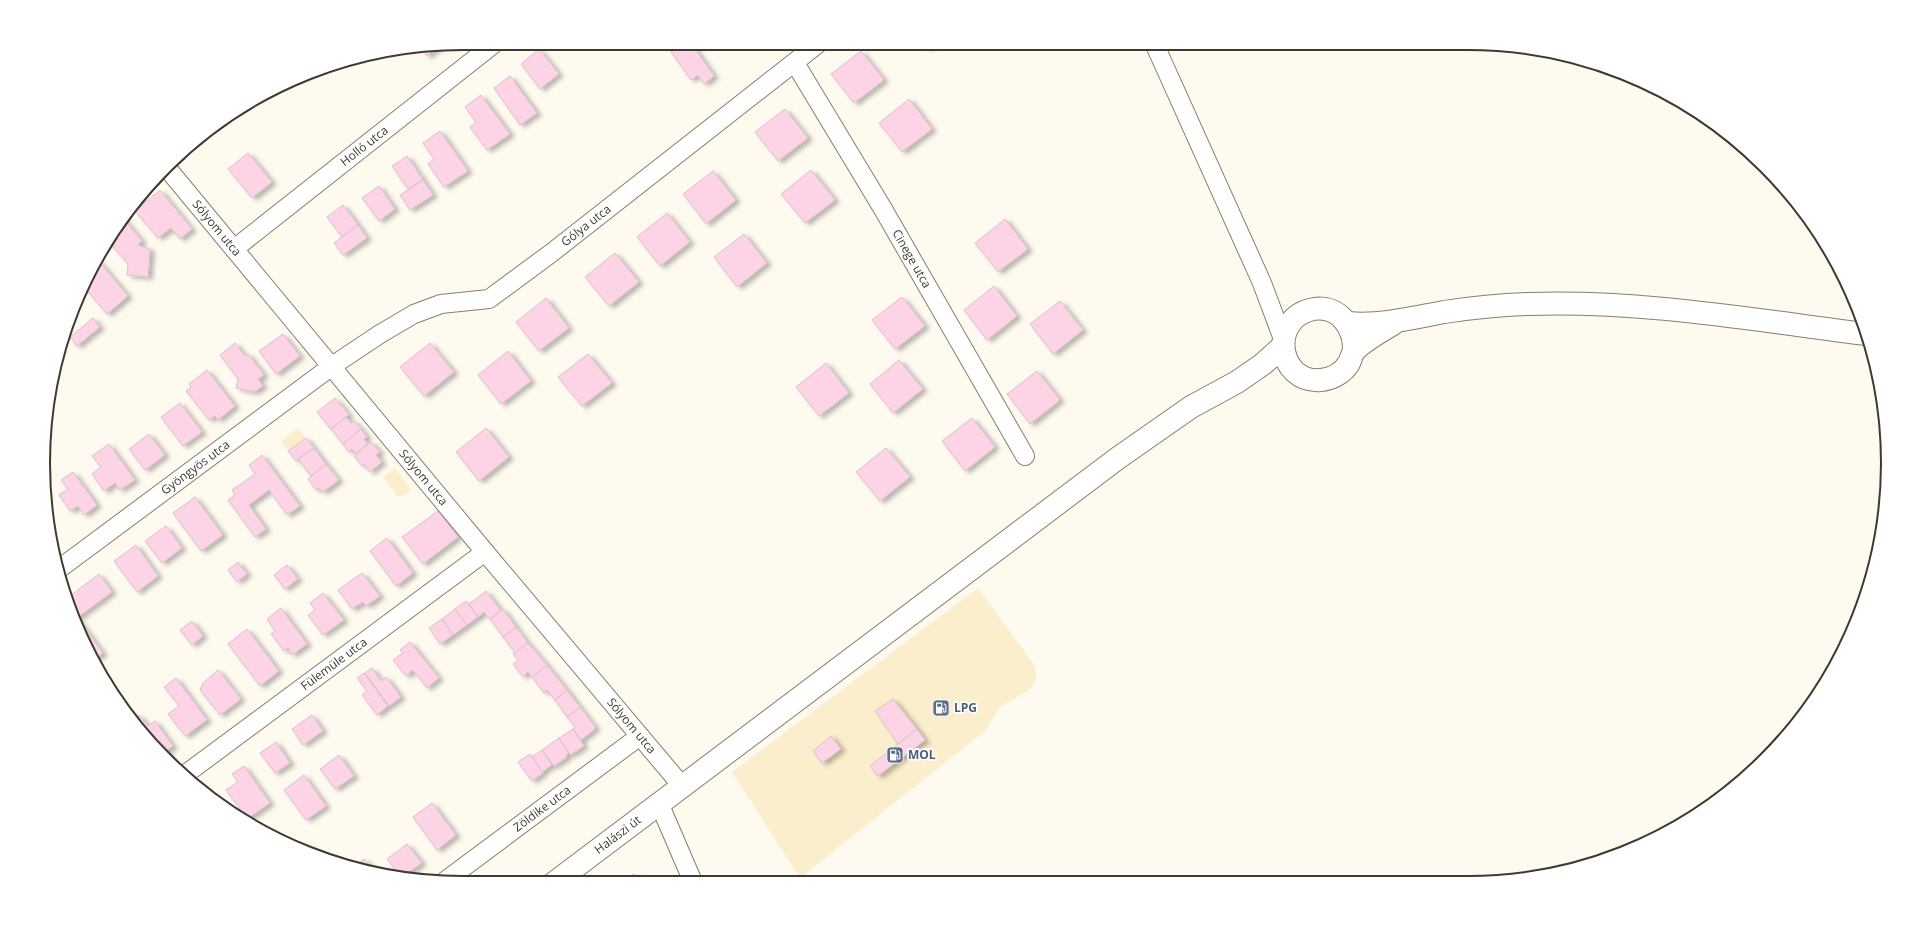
<svg xmlns="http://www.w3.org/2000/svg" width="1931" height="926" font-family="'Open Sans',sans-serif">
<style>
.built{fill:#fbeecd}
.building{fill:#fdd4e5;stroke:#dcbfcb;filter:url(#shadow)}
.lines{fill:none;stroke-linecap:round;stroke-linejoin:round}
.minor-casing{stroke:#887f68;stroke-width:20}
.secondary-casing{stroke:#887f68;stroke-width:24}
.minor{stroke:#fff;stroke-width:18}
.secondary{stroke:#fff;stroke-width:22}
.labels{text-anchor:middle;stroke-width:3.5;stroke-linejoin:round;paint-order:stroke}
.street-label{font-size:12px;fill:#3e3a2f;stroke:#fff}
.service-label{font-size:12px;font-weight:bold;fill:#4e5e75;stroke:#fff;text-anchor:start}
.rim{fill:none;stroke:#3e3a2f;stroke-width:2}
</style>
<defs>
<filter id="shadow"><feDropShadow dx="4.5" dy="2.5" stdDeviation="2" flood-color="#0004"/></filter>
</defs>
<rect width="100%" height="100%" fill="#fefaef"/>
<g class="built">
<path d="M 298,428 L 306,438 L 288,451 L 281,441 Z"/>
<path d="M 395,468 L 411,490 L 399,498 L 383,477 Z"/>
<path d="M 978,588 L 1035,666 L 1036,676 L 1033,686 L 1015,699 L 1000,707 L 986,730 L 800,878 L 732,772 Z"/>
</g>
<g class="building">
<path d="M 684,43 L 691,43 L 714,76 L 704,84 L 698,75 L 691,80 L 671,52 Z"/>
<path d="M 923,43 L 934,43 L 927,48 Z"/>
<path d="M 441,45 L 427,56 L 420,47 Z"/>
<path d="M 539,49 L 559,74 L 540,89 L 521,64 Z"/>
<path d="M 861,51 L 884,80 L 854,103 L 831,74 Z"/>
<path d="M 510,76 L 537,113 L 520,125 L 494,88 Z"/>
<path d="M 481,95 L 510,134 L 487,150 L 470,127 L 476,122 L 465,107 Z"/>
<path d="M 909,99 L 932,129 L 902,152 L 879,123 Z"/>
<path d="M 785,109 L 808,138 L 778,161 L 755,132 Z"/>
<path d="M 440,131 L 468,171 L 444,187 L 428,164 L 434,159 L 423,143 Z"/>
<path d="M 248,153 L 272,182 L 252,198 L 228,169 Z"/>
<path d="M 407,156 L 423,180 L 408,189 L 392,166 Z"/>
<path d="M 811,170 L 835,200 L 805,223 L 781,194 Z"/>
<path d="M 713,171 L 736,200 L 706,224 L 683,194 Z"/>
<path d="M 423,180 L 433,195 L 410,210 L 400,195 Z"/>
<path d="M 379,186 L 395,209 L 379,221 L 362,198 Z"/>
<path d="M 160,190 L 192,229 L 180,239 L 171,228 L 158,238 L 135,211 Z"/>
<path d="M 343,205 L 358,225 L 342,237 L 327,217 Z"/>
<path d="M 667,213 L 690,242 L 660,266 L 637,237 Z"/>
<path d="M 123,218 L 142,241 L 138,245 L 150,249 L 148,277 L 127,275 L 128,264 L 108,241 Z"/>
<path d="M 1005,219 L 1028,249 L 998,272 L 975,243 Z"/>
<path d="M 358,225 L 367,238 L 343,255 L 334,243 Z"/>
<path d="M 744,234 L 767,263 L 737,287 L 714,257 Z"/>
<path d="M 615,253 L 639,282 L 609,306 L 585,277 Z"/>
<path d="M 98,260 L 128,296 L 107,314 L 84,287 L 92,280 L 89,276 Z"/>
<path d="M 994,286 L 1017,316 L 987,340 L 964,310 Z"/>
<path d="M 902,297 L 925,326 L 895,349 L 872,320 Z"/>
<path d="M 546,298 L 569,328 L 539,351 L 516,322 Z"/>
<path d="M 1060,301 L 1083,330 L 1053,354 L 1030,324 Z"/>
<path d="M 93,318 L 100,327 L 77,346 L 70,337 Z"/>
<path d="M 283,334 L 300,356 L 276,374 L 259,351 Z"/>
<path d="M 235,343 L 245,356 L 248,354 L 264,375 L 258,379 L 263,386 L 254,392 L 236,388 L 238,379 L 220,355 Z"/>
<path d="M 430,343 L 454,372 L 424,396 L 400,367 Z"/>
<path d="M 508,351 L 531,381 L 501,404 L 478,375 Z"/>
<path d="M 588,354 L 612,383 L 582,406 L 558,377 Z"/>
<path d="M 899,360 L 923,389 L 893,413 L 870,384 Z"/>
<path d="M 826,363 L 849,393 L 819,416 L 796,387 Z"/>
<path d="M 207,370 L 235,406 L 218,420 L 215,416 L 209,420 L 186,391 L 191,387 L 189,384 Z"/>
<path d="M 1037,371 L 1060,400 L 1030,424 L 1007,394 Z"/>
<path d="M 335,398 L 349,415 L 331,429 L 317,412 Z"/>
<path d="M 180,403 L 202,432 L 183,446 L 161,417 Z"/>
<path d="M 346,417 L 351,423 L 354,421 L 361,429 L 343,444 L 331,429 Z"/>
<path d="M 972,418 L 995,447 L 965,471 L 942,441 Z"/>
<path d="M 486,428 L 509,457 L 479,481 L 456,452 Z"/>
<path d="M 361,429 L 367,437 L 364,439 L 368,444 L 356,454 L 352,449 L 349,452 L 343,444 Z"/>
<path d="M 149,434 L 165,455 L 145,470 L 129,449 Z"/>
<path d="M 306,438 L 314,448 L 296,461 L 288,451 Z"/>
<path d="M 371,442 L 380,452 L 376,455 L 382,462 L 370,472 L 364,464 L 362,466 L 354,456 Z"/>
<path d="M 109,444 L 135,480 L 120,490 L 115,483 L 104,491 L 92,474 L 101,467 L 92,456 Z"/>
<path d="M 314,448 L 326,464 L 311,476 L 298,459 Z"/>
<path d="M 886,448 L 910,477 L 880,501 L 856,472 Z"/>
<path d="M 262,455 L 300,506 L 287,515 L 269,490 L 249,505 L 266,529 L 255,537 L 228,500 L 235,495 L 232,490 L 255,474 L 249,465 Z"/>
<path d="M 326,464 L 339,480 L 323,492 L 319,488 L 316,490 L 308,479 Z"/>
<path d="M 73,472 L 97,505 L 84,515 L 78,506 L 70,511 L 59,495 L 68,489 L 61,480 Z"/>
<path d="M 195,497 L 223,535 L 201,551 L 173,513 Z"/>
<path d="M 438,511 L 458,537 L 423,564 L 402,537 Z"/>
<path d="M 166,526 L 182,548 L 162,563 L 145,541 Z"/>
<path d="M 387,538 L 413,573 L 396,586 L 370,551 Z"/>
<path d="M 136,545 L 158,576 L 137,592 L 114,561 Z"/>
<path d="M 238,562 L 247,574 L 237,582 L 228,570 Z"/>
<path d="M 287,565 L 298,579 L 285,589 L 274,575 Z"/>
<path d="M 362,573 L 380,596 L 366,606 L 363,602 L 352,609 L 338,590 Z"/>
<path d="M 99,574 L 112,592 L 77,618 L 103,653 L 93,660 L 86,649 L 66,599 Z"/>
<path d="M 486,591 L 501,611 L 490,619 L 484,612 L 478,617 L 469,604 Z"/>
<path d="M 323,593 L 344,620 L 323,635 L 308,615 L 315,610 L 310,603 Z"/>
<path d="M 466,601 L 478,617 L 467,625 L 455,609 Z"/>
<path d="M 281,608 L 307,644 L 292,655 L 288,648 L 284,651 L 271,634 L 275,631 L 267,619 Z"/>
<path d="M 455,609 L 467,625 L 453,635 L 442,619 Z"/>
<path d="M 503,609 L 516,627 L 503,637 L 490,619 Z"/>
<path d="M 442,619 L 453,635 L 440,644 L 429,628 Z"/>
<path d="M 192,621 L 203,636 L 192,645 L 180,630 Z"/>
<path d="M 516,627 L 528,643 L 515,653 L 503,637 Z"/>
<path d="M 247,629 L 279,671 L 260,686 L 228,644 Z"/>
<path d="M 410,642 L 439,678 L 427,688 L 413,670 L 406,676 L 393,660 L 403,653 L 400,650 Z"/>
<path d="M 528,643 L 547,665 L 532,677 L 528,672 L 523,677 L 513,664 L 518,660 L 513,654 Z"/>
<path d="M 547,665 L 567,690 L 555,700 L 547,690 L 544,693 L 532,677 Z"/>
<path d="M 372,668 L 381,681 L 386,677 L 401,697 L 389,706 L 365,673 Z"/>
<path d="M 218,670 L 241,699 L 220,715 L 200,690 L 203,683 Z"/>
<path d="M 364,673 L 388,706 L 377,715 L 362,695 L 367,691 L 357,678 Z"/>
<path d="M 176,678 L 207,720 L 185,736 L 168,714 L 179,706 L 164,687 Z"/>
<path d="M 567,690 L 580,707 L 567,717 L 555,700 Z"/>
<path d="M 893,699 L 917,729 L 898,744 L 875,711 Z"/>
<path d="M 580,707 L 596,728 L 581,740 L 573,729 L 575,727 L 567,717 Z"/>
<path d="M 139,715 L 148,726 L 155,721 L 173,746 L 167,750 L 170,756 L 167,758 L 131,720 Z"/>
<path d="M 312,715 L 323,731 L 303,745 L 292,729 Z"/>
<path d="M 573,729 L 584,746 L 570,755 L 559,738 Z"/>
<path d="M 917,729 L 925,740 L 878,776 L 870,766 Z"/>
<path d="M 831,736 L 841,749 L 822,763 L 813,751 Z"/>
<path d="M 559,738 L 569,753 L 566,755 L 567,757 L 554,766 L 542,750 Z"/>
<path d="M 276,742 L 290,763 L 275,773 L 260,753 Z"/>
<path d="M 542,750 L 552,765 L 542,772 L 532,757 Z"/>
<path d="M 530,754 L 543,773 L 532,781 L 518,762 Z"/>
<path d="M 339,755 L 354,776 L 335,789 L 320,769 Z"/>
<path d="M 244,766 L 270,803 L 247,819 L 226,790 L 238,782 L 232,774 Z"/>
<path d="M 304,775 L 326,806 L 306,820 L 284,790 Z"/>
<path d="M 432,803 L 456,835 L 437,850 L 413,817 Z"/>
<path d="M 407,844 L 422,863 L 401,877 L 387,859 Z"/>
<path d="M 364,859 L 375,873 L 354,867 Z"/>
<path d="M 634,874 L 640,882 L 623,882 Z"/>
</g>
<g class="lines">
<g class="minor-casing">
<g id="minor">
<path d="M 1154,43 L 1262,283 L 1283,339"/>
<path id="s1" d="M 795,63 L 883,209 L 1025,456"/>
<path id="s2" d="M 167,168 L 485,552 L 682,786"/>
<path id="s3" d="M 234,249 L 495,43"/>
<path id="s4" d="M 59,569 L 332,366 L 380,334 L 414,314 L 441,304 L 489,299 L 550,254 L 819,43"/>
<path id="s5" d="M 183,776 L 485,552"/>
<path d="M 659,803 L 693,882"/>
<path id="s6" d="M 445,881 L 640,736"/>
</g>
</g>
<g class="secondary-casing">
<g id="secondary">
<path d="M 1348,323 C 1380,326 1412,318 1444,312 C 1471,308 1500,305 1528,304 C 1641,300 1754,320 1866,334"/>
<path d="M 1354,351 C 1355,329 1340,305 1314,309 C 1268,317 1277,384 1321,380 C 1332,379 1343,373 1349,363 C 1351,359 1352,353 1355,350 C 1366,339 1380,332 1393,324"/>
<path id="s7" d="M 554,883 L 1118,458 L 1191,407 L 1237,382 L 1263,364 L 1283,346"/>
</g>
</g>
<use href="#minor" class="minor"/>
<use href="#secondary" class="secondary"/>
</g>
<defs>
<g id="fuel-square" transform="scale(0.9)"><rect x="-9" y="-9" width="18" height="18" rx="4" fill="#5c6f8a" stroke="#fff"/><path d="M-5.5-6h7V0h2V4h1.3V-2.5L3-4.5l.8-.8L6-3V5H2.5V1h-1V6h-7ZM-4.2-4.7v3.2H.2V-4.7Z" fill="#fff"/></g>
</defs>
<g fill-rule="evenodd">
<use href="#fuel-square" x="941" y="708"/>
<use href="#fuel-square" x="895" y="755"/>
</g>
<g class="labels">
<g class="street-label">
<text dy="4" stroke="none"><textPath href="#s3" startOffset="166">Holló utca</textPath></text>
<text dy="4" stroke="none"><textPath href="#s4" startOffset="636">Gólya utca</textPath></text>
<text dy="4" stroke="none"><textPath href="#s2" startOffset="78">Sólyom utca</textPath></text>
<text dy="4" stroke="none"><textPath href="#s1" startOffset="228">Cinege utca</textPath></text>
<text dy="4" stroke="none"><textPath href="#s4" startOffset="170">Gyöngyös utca</textPath></text>
<text dy="4" stroke="none"><textPath href="#s2" startOffset="402">Sólyom utca</textPath></text>
<text dy="4" stroke="none"><textPath href="#s5" startOffset="188">Fülemüle utca</textPath></text>
<text dy="4" stroke="none"><textPath href="#s2" startOffset="726">Sólyom utca</textPath></text>
<text dy="4" stroke="none"><textPath href="#s6" startOffset="121">Zöldike utca</textPath></text>
<text dy="4" stroke="none"><textPath href="#s7" startOffset="80">Halászi út</textPath></text>
</g>
<g class="service-label">
<text x="954" y="712">LPG</text>
<text x="908" y="759">MOL</text>
</g>
</g>
<path d="M0 0H1931V926H0ZM463 50H1468A413 413 0 0 1 1881 463V463A413 413 0 0 1 1468 876H463A413 413 0 0 1 50 463V463A413 413 0 0 1 463 50Z" fill="#fff" fill-rule="evenodd"/>
<path class="rim" d="M463 50H1468A413 413 0 0 1 1881 463V463A413 413 0 0 1 1468 876H463A413 413 0 0 1 50 463V463A413 413 0 0 1 463 50Z"/>
</svg>
